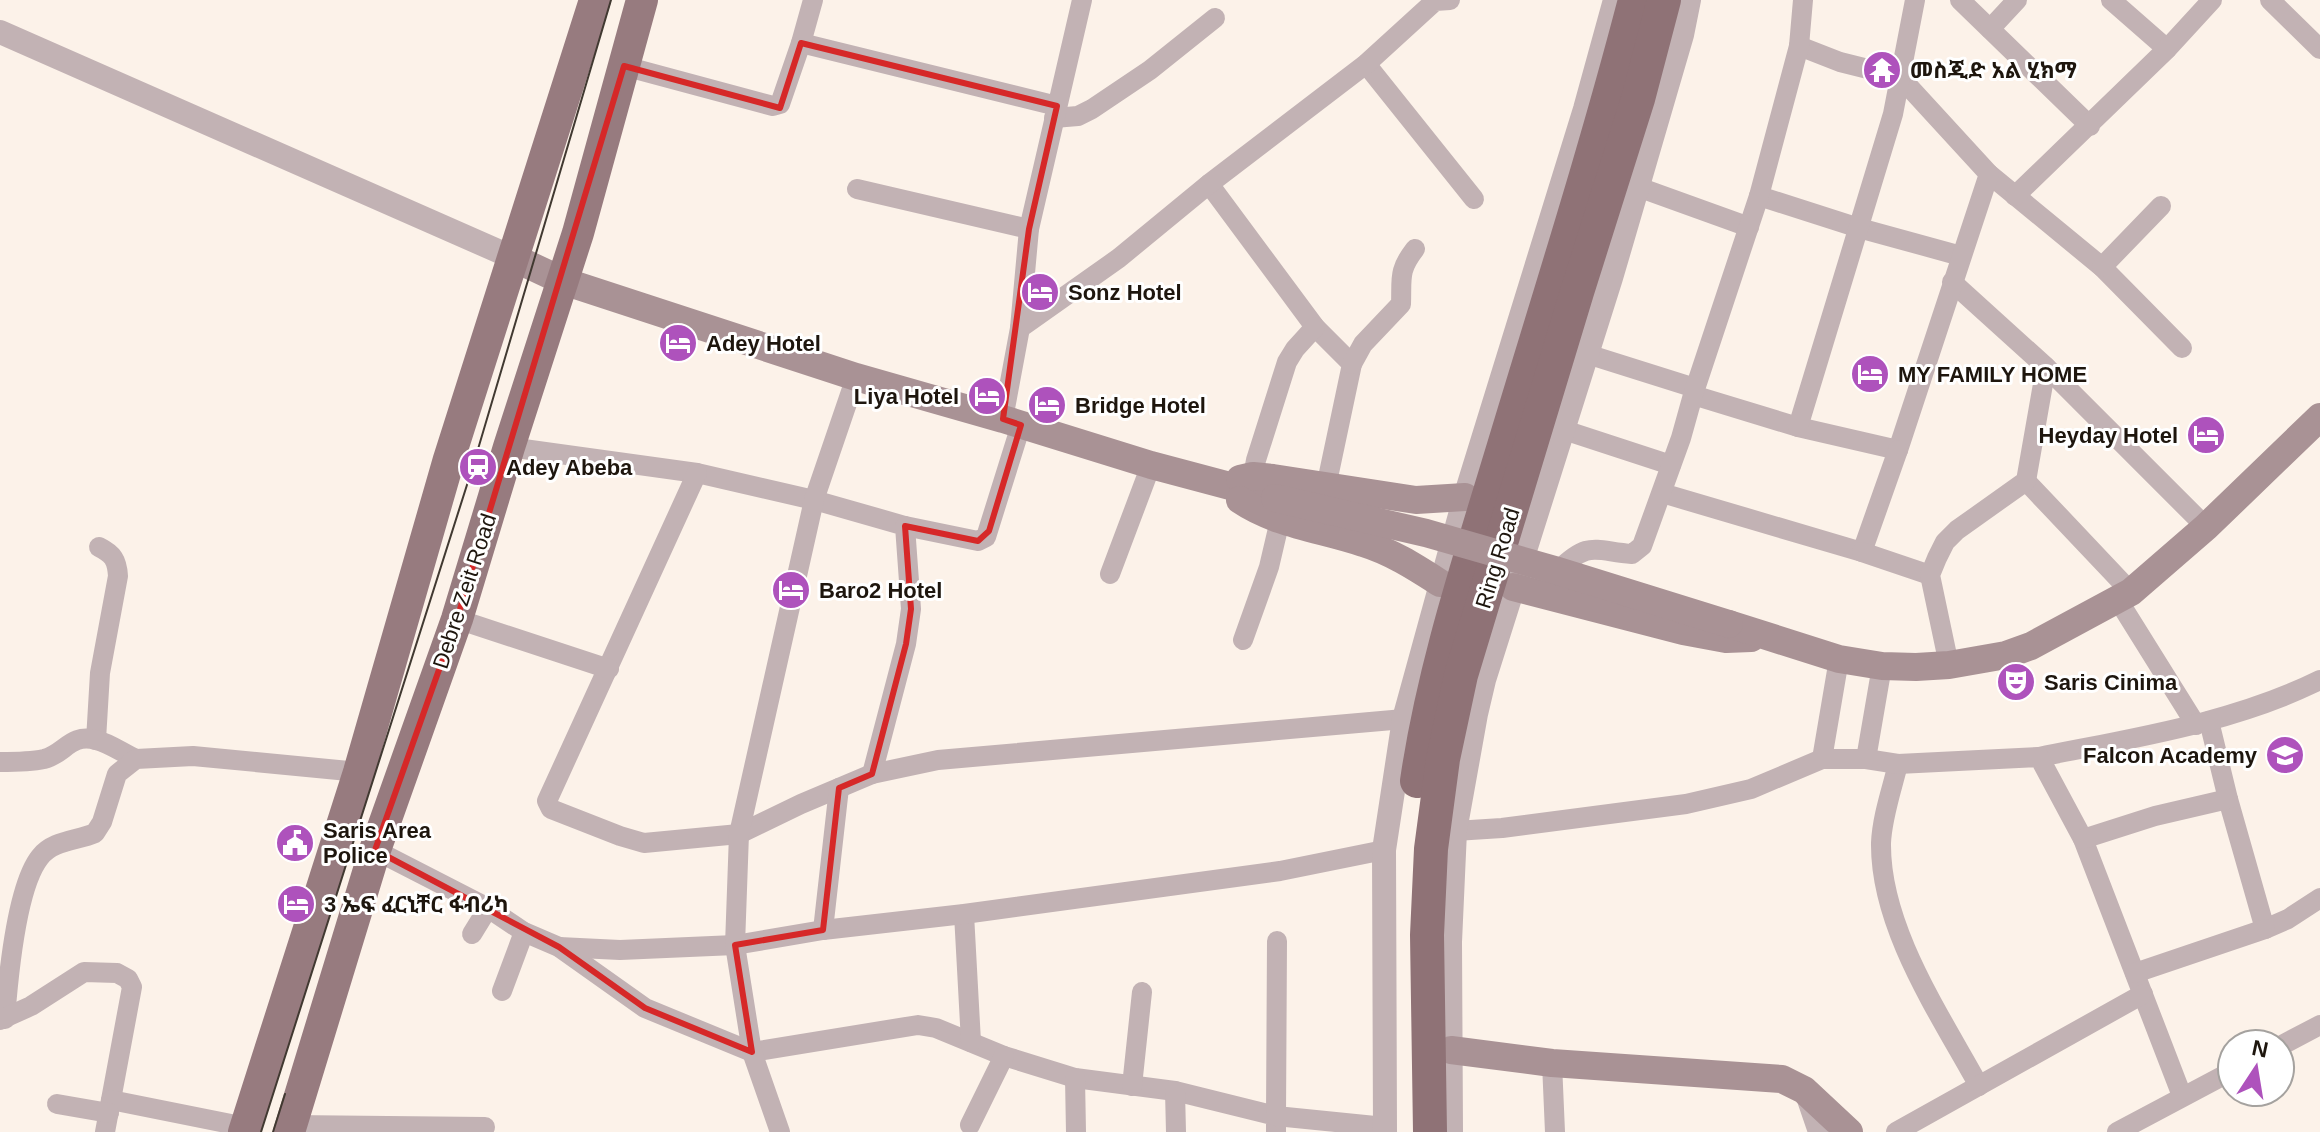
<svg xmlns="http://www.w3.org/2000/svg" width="2320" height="1132" font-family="Helvetica,'Noto Sans Ethiopic',sans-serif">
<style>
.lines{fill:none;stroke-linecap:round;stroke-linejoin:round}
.minor{stroke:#c2b2b4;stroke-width:20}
.tertiary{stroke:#c2b2b4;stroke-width:24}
.secondary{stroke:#a99295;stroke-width:28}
.primary{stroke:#977b7f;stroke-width:32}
.trunk{stroke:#8f7276;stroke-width:34}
.tram{stroke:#413931;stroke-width:2}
.secondary-bridge{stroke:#a99295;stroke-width:28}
.marked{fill:none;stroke:#d62828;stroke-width:6;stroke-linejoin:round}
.labels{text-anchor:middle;stroke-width:6;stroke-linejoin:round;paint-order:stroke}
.poi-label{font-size:22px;font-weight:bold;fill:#1e160e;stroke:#fff;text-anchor:start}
.street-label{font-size:22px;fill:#1e160e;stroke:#fff}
</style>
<rect width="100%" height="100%" fill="#fcf2e9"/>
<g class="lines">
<g class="minor">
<path d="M 1960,0 L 2090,126"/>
<path d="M 2111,0 L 2167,49"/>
<path d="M 2270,0 L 2320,49"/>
<path d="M 1990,29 L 2017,0"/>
<path d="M 801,43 L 1057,106"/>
<path d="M 1366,64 L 1474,199"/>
<path d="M 624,66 L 773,106 L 780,104 L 801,43 L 813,0"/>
<path d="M 1054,118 L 1078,116 L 1092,109 L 1150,70 L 1215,18"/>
<path d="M 1989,174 L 2102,267 L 2182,348"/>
<path d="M 1209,184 L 1315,327 L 1352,364 L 1326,487"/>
<path d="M 1638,187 L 1749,227"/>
<path d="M 857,189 L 1029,229"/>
<path d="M 1759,196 L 1859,228 L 1961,256"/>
<path d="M 2015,196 L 2167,49 L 2212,0"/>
<path d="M 2102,267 L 2161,206"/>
<path d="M 1952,282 L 2046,367 L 2206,527"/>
<path d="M 1020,328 L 1029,229 L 1082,0"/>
<path d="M 1587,354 L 1695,388"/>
<path d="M 1352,364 L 1363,344 L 1401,304 C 1402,278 1398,271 1415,249"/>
<path d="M 1693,395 L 1798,427 L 1898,450 L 1989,174 L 1900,77 L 1840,62 L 1799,46"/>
<path d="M 1003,419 L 1020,328 L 1119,258 L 1209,184 L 1366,64 L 1435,1 L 1450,0"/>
<path d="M 1798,427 L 1893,114 L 1915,0"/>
<path d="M 1564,430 L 1671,465"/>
<path d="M 509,447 L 697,473 L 814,500 L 905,526 L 911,609 L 906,644 L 872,774"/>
<path d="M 697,473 L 547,801 L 551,809 L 620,836 L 644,843 L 739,834 L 801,804 L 872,774 L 938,760 L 1404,719"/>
<path d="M 1253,476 L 1256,460 L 1287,362 L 1295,349 L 1315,327"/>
<path d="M 2026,481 L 2131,592"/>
<path d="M 1662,493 L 1862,552 L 1898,450"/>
<path d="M 905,526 L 978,541 L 986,537 L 1021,425"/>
<path d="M 1862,552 L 1930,575"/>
<path d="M 1558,571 C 1589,540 1594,551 1632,554 L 1642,546 L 1681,438 L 1693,395 L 1759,196 L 1799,46 L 1803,0"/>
<path d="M 1110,574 L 1151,465"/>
<path d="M 2118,600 L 2196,725"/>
<path d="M 457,619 L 609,669"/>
<path d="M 1243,640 L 1269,567 L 1280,520"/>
<path d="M 1949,665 L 1930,575 L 1937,558 L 1945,542 L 1957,530 L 2026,481 L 2046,367"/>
<path d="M 2209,721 L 2228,799 L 2265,929 L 2288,919 L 2320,898"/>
<path d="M 96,740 L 100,673 L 118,576 C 117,560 113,554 99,547"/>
<path d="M 2039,757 C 2133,738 2233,723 2320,680"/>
<path d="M 1822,759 L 1839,659"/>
<path d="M 1866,759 L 1882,666"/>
<path d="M 0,762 C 15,762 30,762 44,759 C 65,754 70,733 96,740 C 109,743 123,753 136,759"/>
<path d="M 1898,764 C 1892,789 1882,817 1881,843 C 1880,927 1939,1013 1979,1086"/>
<path d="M 1455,831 L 1502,828 L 1686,804 L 1751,789 L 1822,759 L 1866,759 L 1898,764 L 2039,757 L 2083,839 L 2182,1096"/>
<path d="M 2083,839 L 2155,816 L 2228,799"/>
<path d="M 375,850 L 488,908 L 524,932 L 559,947 L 645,1008 L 752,1052 L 918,1025 L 936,1028 L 1004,1056 L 1075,1078 L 1175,1091 L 1276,1116 L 1276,1132"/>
<path d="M 964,914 L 971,1042"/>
<path d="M 823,930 L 839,788"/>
<path d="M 472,934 L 488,908"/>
<path d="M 1277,941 L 1276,1116 L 1385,1127"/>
<path d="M 559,947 L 620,950 L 735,945 L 823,930 L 964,914 L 1280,871 L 1384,850"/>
<path d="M 2135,973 L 2265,929"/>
<path d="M 502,991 L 524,932"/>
<path d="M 5,1019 C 8,980 16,887 40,857 C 53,840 77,841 95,833 L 102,822 L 117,774 L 136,759 L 193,756 L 359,772"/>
<path d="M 0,1020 L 31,1006 L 84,972 L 117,973 L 128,979 L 132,987 L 105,1132"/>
<path d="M 2280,1046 L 2320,1025"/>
<path d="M 1552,1063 L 1555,1132"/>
<path d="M 1075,1078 L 1076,1132"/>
<path d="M 1132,1086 L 1142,992"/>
<path d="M 1175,1091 L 1176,1132"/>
<path d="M 1805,1094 L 1818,1132"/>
<path d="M 111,1100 L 246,1127"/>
<path d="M 57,1104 L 109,1113"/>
<path d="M 291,1125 L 485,1127"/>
<path d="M 970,1125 L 1004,1056"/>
<path d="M 780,1132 L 752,1052 L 735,945 L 739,834 L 814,500 L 856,377"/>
<path d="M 1896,1132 L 2143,994"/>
<path d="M 2117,1132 L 2232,1071"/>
</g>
<g class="tertiary">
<path d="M 0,32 L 514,258"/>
<path d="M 1385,1132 L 1384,850 L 1404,719 L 1465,497 L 1585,109 L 1615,0"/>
<path d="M 1451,1132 L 1450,942 L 1455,831 L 1476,714 L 1484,680 L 1611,278 L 1682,35 L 1689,0"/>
</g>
<g class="secondary">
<path d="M 514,258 L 563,281 L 856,377 L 1003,419 L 1151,465 L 1275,498"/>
<path d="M 1240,479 L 1253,476 L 1273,478 L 1416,500 L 1465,497"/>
<path d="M 1240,500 C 1277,525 1322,529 1363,543 C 1392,552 1415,567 1440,583"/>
<path d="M 1513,587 L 1683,631 L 1726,639 L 1751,638"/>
<path d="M 1729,624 L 1839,659 L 1882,666 L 1916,667 L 1949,665 L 2006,655 L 2031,646 L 2131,592 L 2206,527 L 2320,417"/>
<path d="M 1451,1050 L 1552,1063 L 1782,1079 L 1804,1090 L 1849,1132"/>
</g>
<g class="primary">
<path d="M 244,1132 L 359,772 L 449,459 L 595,0"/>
<path d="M 289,1132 L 375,850 L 457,619 L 509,447 L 578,233 L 642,0"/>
</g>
<g class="trunk">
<path d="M 1417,781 C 1433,671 1468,565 1500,459 C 1546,306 1595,154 1635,0"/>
<path d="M 1430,1132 L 1427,935 L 1431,849 L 1443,759 L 1461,675 L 1577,292 L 1638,99 L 1664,0"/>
</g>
<g class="tram">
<path d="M 261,1132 L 473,466 L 611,0"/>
<path d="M 273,1132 L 285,1094"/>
</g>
<path class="secondary-bridge" d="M 1275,498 L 1426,533 L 1558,571 L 1729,624"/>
</g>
<path class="marked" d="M 801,43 L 1057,106 L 1029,229 L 1003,419 L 1021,425 L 989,531 L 978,541 L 905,526 L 911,609 L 906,644 L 872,774 L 839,788 L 823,930 L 735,945 L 752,1052 L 645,1008 L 559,947 L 375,850 L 457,619 L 624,66 L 780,108 Z"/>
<defs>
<g id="temple-disc" transform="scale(2)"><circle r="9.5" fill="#ae52bc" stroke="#fff"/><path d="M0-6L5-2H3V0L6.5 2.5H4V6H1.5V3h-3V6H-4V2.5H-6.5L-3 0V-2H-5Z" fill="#fff"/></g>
<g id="hotel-disc" transform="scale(2)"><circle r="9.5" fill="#ae52bc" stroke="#fff"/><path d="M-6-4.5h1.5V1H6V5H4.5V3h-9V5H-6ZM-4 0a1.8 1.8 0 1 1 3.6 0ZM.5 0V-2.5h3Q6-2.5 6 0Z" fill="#fff"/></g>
<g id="station-disc" transform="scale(2)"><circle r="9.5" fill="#ae52bc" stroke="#fff"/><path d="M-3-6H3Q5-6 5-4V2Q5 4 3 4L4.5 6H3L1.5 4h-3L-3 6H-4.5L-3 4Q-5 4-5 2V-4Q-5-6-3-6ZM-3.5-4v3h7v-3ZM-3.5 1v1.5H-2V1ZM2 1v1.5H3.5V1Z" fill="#fff"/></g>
<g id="theatre-disc" transform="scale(2)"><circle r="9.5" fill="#ae52bc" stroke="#fff"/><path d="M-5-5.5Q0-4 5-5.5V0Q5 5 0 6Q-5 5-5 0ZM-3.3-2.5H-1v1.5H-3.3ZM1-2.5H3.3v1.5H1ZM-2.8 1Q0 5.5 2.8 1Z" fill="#fff"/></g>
<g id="school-disc" transform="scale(2)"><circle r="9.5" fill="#ae52bc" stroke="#fff"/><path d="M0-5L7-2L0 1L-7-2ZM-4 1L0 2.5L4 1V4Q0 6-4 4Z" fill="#fff"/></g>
<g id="civic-disc" transform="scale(2)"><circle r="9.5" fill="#ae52bc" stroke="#fff"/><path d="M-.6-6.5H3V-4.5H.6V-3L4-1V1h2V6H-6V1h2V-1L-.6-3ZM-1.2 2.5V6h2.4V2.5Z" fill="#fff"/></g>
</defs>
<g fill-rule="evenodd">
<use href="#temple-disc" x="1882" y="70"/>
<use href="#hotel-disc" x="1040" y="292"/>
<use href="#hotel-disc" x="678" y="343"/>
<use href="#hotel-disc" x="1870" y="374"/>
<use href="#hotel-disc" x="987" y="396"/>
<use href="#hotel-disc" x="1047" y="405"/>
<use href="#hotel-disc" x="2206" y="435"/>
<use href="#station-disc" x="478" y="467"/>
<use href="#hotel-disc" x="791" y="590"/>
<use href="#theatre-disc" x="2016" y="682"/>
<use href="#school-disc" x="2285" y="755"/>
<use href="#civic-disc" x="295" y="843"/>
<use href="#hotel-disc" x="296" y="904"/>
</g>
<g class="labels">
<g class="poi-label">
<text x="1910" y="78">መስጂድ አል ሂክማ</text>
<text x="1068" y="300">Sonz Hotel</text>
<text x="706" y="351">Adey Hotel</text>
<text x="1898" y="382">MY FAMILY HOME</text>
<text x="959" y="404" text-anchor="end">Liya Hotel</text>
<text x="1075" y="413">Bridge Hotel</text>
<text x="2178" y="443" text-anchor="end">Heyday Hotel</text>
<text x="506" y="475">Adey Abeba</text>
<text x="819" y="598">Baro2 Hotel</text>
<text x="2044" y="690">Saris Cinima</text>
<text x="2257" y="763" text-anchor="end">Falcon Academy</text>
<text x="323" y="838">Saris Area<tspan x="323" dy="25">Police</tspan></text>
<text x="324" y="912">3 ኤፍ ፈርኒቸር ፋብሪካ</text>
</g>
<g class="street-label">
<text transform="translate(1497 558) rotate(-73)" y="8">Ring Road</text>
<text transform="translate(464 591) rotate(-72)" y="8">Debre Zeit Road</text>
</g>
</g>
<g transform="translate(2256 1068) rotate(12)"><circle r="38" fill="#ffffff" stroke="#a5a29f" stroke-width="2"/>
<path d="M0-6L14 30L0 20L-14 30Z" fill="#ae52bc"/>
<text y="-12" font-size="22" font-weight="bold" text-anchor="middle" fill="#1e160e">N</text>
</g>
</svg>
